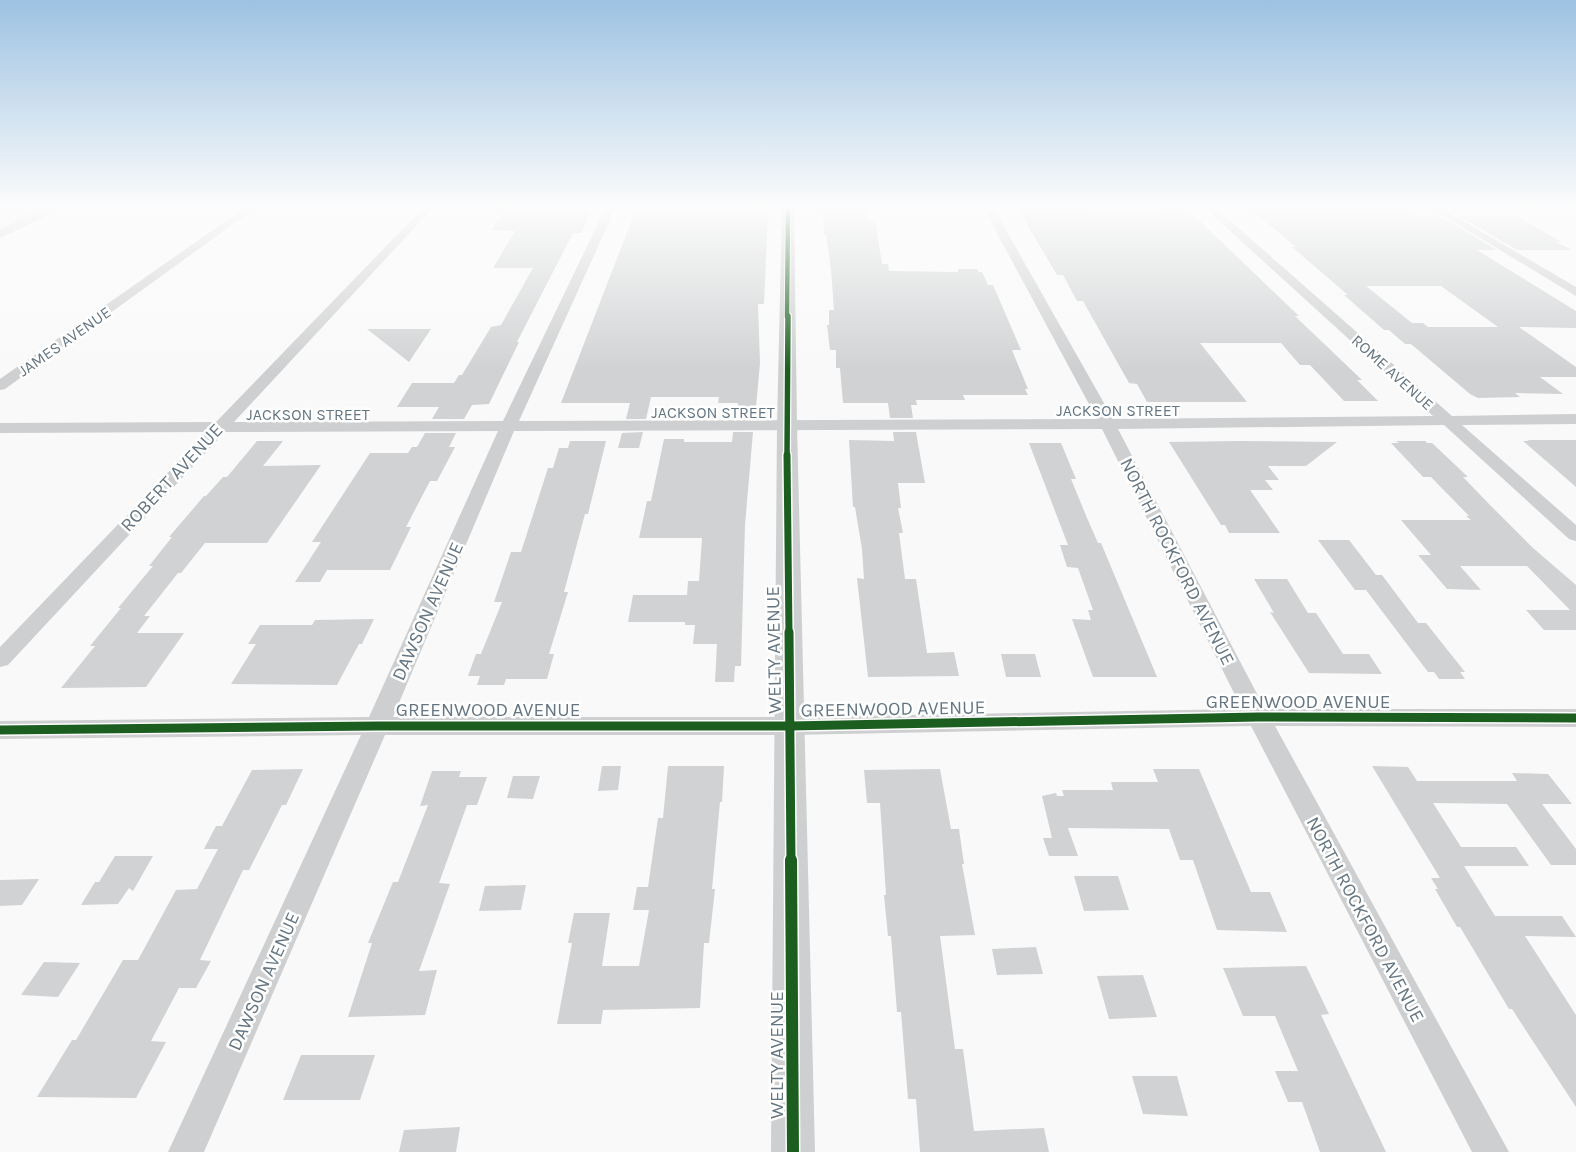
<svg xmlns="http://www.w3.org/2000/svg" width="1576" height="1152" font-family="Karla,sans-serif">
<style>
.green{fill:#e8ebe6}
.building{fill:#d0d2d3;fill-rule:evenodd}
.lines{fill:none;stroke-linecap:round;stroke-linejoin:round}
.minor{fill:#cecfd0;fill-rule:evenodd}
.tertiary{fill:#cecfd0;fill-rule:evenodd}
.cycleway-far4-casing{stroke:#fff;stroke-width:6}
.cycleway-far3-casing{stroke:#fff;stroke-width:8}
.cycleway-far2-casing{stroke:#fff;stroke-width:10}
.cycleway-far1-casing{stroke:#fff;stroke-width:12}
.cycleway-casing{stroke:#fff;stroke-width:15}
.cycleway-far4{stroke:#1b5e20;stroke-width:4.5}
.cycleway-far3{stroke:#1b5e20;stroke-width:5.5}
.cycleway-far2{stroke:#1b5e20;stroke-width:7}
.cycleway-far1{stroke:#1b5e20;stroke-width:9}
.cycleway{stroke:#1b5e20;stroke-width:12}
.labels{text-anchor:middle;stroke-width:5;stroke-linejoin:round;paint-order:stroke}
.far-street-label{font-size:16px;fill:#657683;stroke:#fff}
.street-label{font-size:19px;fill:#657683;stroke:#fff}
</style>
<rect width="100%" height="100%" fill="#f9f9f9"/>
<path class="green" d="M 0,209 L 42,209 L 0,231 Z"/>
<g class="building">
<path d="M 823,209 L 866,209 L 868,220 L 875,220 L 882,264 L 888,264 L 889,271 L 953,272 L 958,272 L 958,269 L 977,269 L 979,272 L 982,272 L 988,285 L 993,285 L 1021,350 L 1012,350 L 1028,389 L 1025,389 L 1028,395 L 963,395 L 965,400 L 916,400 L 917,405 L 911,405 L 913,418 L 890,418 L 888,403 L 843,403 L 840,368 L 836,368 L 836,350 L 830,350 L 827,325 L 829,325 L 829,310 L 834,310 L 831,269 L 826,234 L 824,234 Z"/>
<path d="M 1018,209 L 1091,209 L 1093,212 L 1159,212 L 1156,209 L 1187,209 L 1299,316 L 1295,316 L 1362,380 L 1357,380 L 1378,401 L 1344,401 L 1310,365 L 1300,365 L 1281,343 L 1200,343 L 1247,402 L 1147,402 L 1137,384 L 1129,383 L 1083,301 L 1077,301 L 1063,275 L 1057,275 Z"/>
<path d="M 1251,209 L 1403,209 L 1415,216 L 1440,216 L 1497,250 L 1477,250 L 1576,311 L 1576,328 L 1519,327 L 1576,367 L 1576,377 L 1540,377 L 1563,394 L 1515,393 L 1520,397 L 1478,398 L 1470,394 L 1411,344 L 1405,344 L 1389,330 L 1384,330 L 1344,295 L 1348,295 L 1292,247 L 1296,247 ZM 1366,286 L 1441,286 L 1498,327 L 1428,327 L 1423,323 L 1412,323 Z"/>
<path d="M 504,211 L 591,211 L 581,233 L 573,233 L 517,342 L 519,342 L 489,404 L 472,405 L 464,419 L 432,419 L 439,407 L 397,407 L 412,383 L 454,383 L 459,375 L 462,375 L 491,327 L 501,325 L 533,268 L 493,268 L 515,231 L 491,230 Z"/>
<path d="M 635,212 L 768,213 L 764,304 L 758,304 L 760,363 L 755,418 L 736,418 L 738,403 L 718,403 L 719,397 L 651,397 L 646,419 L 626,419 L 630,403 L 561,403 Z"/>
<path d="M 1459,216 L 1516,216 L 1562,242 L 1556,242 L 1572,250 L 1517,250 Z"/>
<path d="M 367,329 L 431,329 L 409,362 Z"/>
<path d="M 643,432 L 639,448 L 618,448 L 622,433 Z"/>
<path d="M 733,432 L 753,432 L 745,525 L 741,666 L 735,666 L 734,682 L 715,682 L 717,644 L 693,644 L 695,625 L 685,625 L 685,622 L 628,622 L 633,595 L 687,595 L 688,581 L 699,581 L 702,538 L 639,538 L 647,501 L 651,501 L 664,439 L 684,439 L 684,442 L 732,442 Z"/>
<path d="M 893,432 L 916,432 L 925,483 L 898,483 L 901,508 L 898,508 L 903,533 L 899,533 L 905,579 L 916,579 L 927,653 L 954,652 L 959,676 L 868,677 L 857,578 L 864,579 L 862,549 L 855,507 L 853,507 L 849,440 L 894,441 Z"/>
<path d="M 425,433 L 456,433 L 449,447 L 455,447 L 437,481 L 430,481 L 406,527 L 411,527 L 390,570 L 327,570 L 320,582 L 295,582 L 321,542 L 312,542 L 370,453 L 408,453 L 412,447 L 417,447 Z"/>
<path d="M 1527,440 L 1576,440 L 1576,487 L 1523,441 L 1529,441 Z"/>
<path d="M 257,441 L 283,441 L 263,466 L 321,465 L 267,543 L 205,543 L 181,573 L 178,573 L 144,616 L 150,616 L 137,633 L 184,633 L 146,687 L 61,688 L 95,646 L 90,646 L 121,608 L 118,608 L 153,566 L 149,566 L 172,537 L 169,537 L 204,496 L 206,496 L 223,477 L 227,477 Z"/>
<path d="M 570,441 L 606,441 L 588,514 L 585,514 L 564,592 L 568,592 L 549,654 L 554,654 L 547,679 L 506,679 L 504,685 L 477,685 L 480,676 L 468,676 L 476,654 L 481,654 L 502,602 L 494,602 L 511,552 L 521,552 L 548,468 L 553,468 L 559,448 L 568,448 Z"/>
<path d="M 1241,441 L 1337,442 L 1306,466 L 1268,466 L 1279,480 L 1265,480 L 1273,490 L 1250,490 L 1280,533 L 1229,533 L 1225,525 L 1221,525 L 1169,442 Z"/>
<path d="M 1396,441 L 1425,441 L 1427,443 L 1432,443 L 1468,477 L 1463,477 L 1488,503 L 1533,548 L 1576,585 L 1576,630 L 1544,630 L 1526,610 L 1570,610 L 1527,566 L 1460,566 L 1481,590 L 1447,589 L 1418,555 L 1431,555 L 1401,520 L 1471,520 L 1466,516 L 1469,516 L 1431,477 L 1423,477 L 1391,443 L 1399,443 Z"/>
<path d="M 1029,443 L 1061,443 L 1076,479 L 1071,479 L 1087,518 L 1098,543 L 1101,543 L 1157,677 L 1093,677 L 1072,619 L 1091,620 L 1088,610 L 1093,610 L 1078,568 L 1067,567 L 1060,545 L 1068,545 Z"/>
<path d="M 1318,540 L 1349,540 L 1376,575 L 1382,575 L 1418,623 L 1426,623 L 1465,672 L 1460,672 L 1465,679 L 1439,679 L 1434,672 L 1428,672 L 1366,590 L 1355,590 Z"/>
<path d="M 1254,579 L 1287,579 L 1308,613 L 1316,613 L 1343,654 L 1369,654 L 1382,674 L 1309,673 L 1270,612 L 1274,613 Z"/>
<path d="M 374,619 L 362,644 L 359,644 L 337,685 L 231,684 L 256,644 L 248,644 L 260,625 L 312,625 L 315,620 Z"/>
<path d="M 1001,654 L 1035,654 L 1041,677 L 1006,677 Z"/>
<path d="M 602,766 L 621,766 L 618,790 L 598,791 Z"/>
<path d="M 668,766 L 724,766 L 722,802 L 720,802 L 712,889 L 715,889 L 709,943 L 704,943 L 700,1008 L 603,1010 L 601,1024 L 557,1024 L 572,943 L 568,943 L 574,913 L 610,913 L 602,966 L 639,966 L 649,910 L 633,910 L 637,887 L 648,887 L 658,818 L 663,818 Z"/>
<path d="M 1372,766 L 1408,767 L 1417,781 L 1517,781 L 1512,773 L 1548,774 L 1572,804 L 1542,804 L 1576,849 L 1576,865 L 1551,865 L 1507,804 L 1433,803 L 1461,847 L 1516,847 L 1529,866 L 1464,866 L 1495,916 L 1562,916 L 1576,937 L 1525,936 L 1576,1015 L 1576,1107 L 1512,1009 L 1509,1009 L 1460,927 L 1457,927 L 1435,889 L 1438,889 L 1431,878 L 1440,878 Z"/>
<path d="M 303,769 L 286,805 L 282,805 L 249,870 L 243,870 L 200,960 L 211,961 L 196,988 L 179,988 L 151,1041 L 166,1042 L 136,1098 L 37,1097 L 72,1040 L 76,1040 L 123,960 L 138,960 L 176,890 L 197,889 L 218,849 L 204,849 L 216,826 L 222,826 L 252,770 Z"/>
<path d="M 940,769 L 951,829 L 959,829 L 964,864 L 962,864 L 975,935 L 940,936 L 955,1049 L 963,1049 L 974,1131 L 1044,1128 L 1049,1152 L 920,1152 L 916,1099 L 908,1099 L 901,1012 L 897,1012 L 891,936 L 888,936 L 884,895 L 886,895 L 880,803 L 867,803 L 864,770 Z"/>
<path d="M 1153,769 L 1199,769 L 1251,892 L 1270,892 L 1287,932 L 1217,930 L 1193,860 L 1180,860 L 1169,829 L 1068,828 L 1078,856 L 1049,856 L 1043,838 L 1052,838 L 1042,796 L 1056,793 L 1057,796 L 1064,796 L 1062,790 L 1113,790 L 1111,782 L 1158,782 Z"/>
<path d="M 432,771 L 461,771 L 459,777 L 487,777 L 477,805 L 467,805 L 439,883 L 450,884 L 419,971 L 437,970 L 425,1015 L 348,1017 L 372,943 L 368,943 L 393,882 L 398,882 L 428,805 L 420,806 Z"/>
<path d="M 513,776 L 540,776 L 533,799 L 507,798 Z"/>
<path d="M 115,856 L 153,856 L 133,891 L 129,888 L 118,904 L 81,905 L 95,882 L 99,882 Z"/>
<path d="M 1074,876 L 1118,876 L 1129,910 L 1084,911 Z"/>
<path d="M 39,879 L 22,905 L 0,906 L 0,880 Z"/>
<path d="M 526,885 L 521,910 L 479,911 L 485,886 Z"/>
<path d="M 1036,947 L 1043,974 L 997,975 L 992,949 Z"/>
<path d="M 44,962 L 80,963 L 58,997 L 21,995 Z"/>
<path d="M 1306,966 L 1329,1014 L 1321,1015 L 1386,1152 L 1320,1152 L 1302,1102 L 1288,1102 L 1275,1071 L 1298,1071 L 1275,1016 L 1243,1016 L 1223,968 Z"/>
<path d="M 1143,975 L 1157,1017 L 1109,1019 L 1097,976 Z"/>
<path d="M 301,1055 L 375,1055 L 360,1100 L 283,1100 Z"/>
<path d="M 1132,1076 L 1177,1076 L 1188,1116 L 1143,1114 Z"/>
<path d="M 460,1127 L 456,1152 L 399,1152 L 404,1130 Z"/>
</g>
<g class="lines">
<g class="minor">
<path d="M 243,209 L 254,209 L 5,389 L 0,390 L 0,379 Z"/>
<path d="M 422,209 L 432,209 L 234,422 L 503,421 L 605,209 L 615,209 L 519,421 L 1097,419 L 984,209 L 994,209 L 1113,419 L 1433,416 L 1206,209 L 1217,209 L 1452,416 L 1576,414 L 1576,424 L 1462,425 L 1576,525 L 1576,541 L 1569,539 L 1444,425 L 1118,429 L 1265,709 L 1576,709 L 1576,727 L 1275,726 L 1509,1152 L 1472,1152 L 1251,726 L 790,735 L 385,735 L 204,1152 L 168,1152 L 361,735 L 0,739 L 0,721 L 369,717 L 498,431 L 225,432 L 8,665 L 0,667 L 0,647 L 207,432 L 0,433 L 0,423 L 216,422 ZM 1102,429 L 1242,709 L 790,717 L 393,717 L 514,431 Z"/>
<path d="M 1432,209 L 1443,209 L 1576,287 L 1576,296 Z"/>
</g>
<g class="tertiary">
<path d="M 41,209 L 56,209 L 55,212 L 0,238 L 0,229 Z"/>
<path d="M 782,209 L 794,209 L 797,425 L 815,1152 L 771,1152 L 777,425 Z"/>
</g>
<g class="cycleway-far4-casing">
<path id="cycleway-far4" d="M 787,317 L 788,209"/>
</g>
<g class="cycleway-far3-casing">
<path id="cycleway-far3" d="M 787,456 L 788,316"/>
</g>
<g class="cycleway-far2-casing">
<path id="cycleway-far2" d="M 787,455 L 789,634"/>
</g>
<g class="cycleway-far1-casing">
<g id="cycleway-far1">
<path d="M 789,632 L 791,861"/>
<path d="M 0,730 L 377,726 L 790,726 L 1258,717 L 1576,718"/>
</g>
</g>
<g class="cycleway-casing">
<path id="cycleway" d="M 791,860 L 793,1152"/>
</g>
<use href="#cycleway-far4" class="cycleway-far4"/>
<use href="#cycleway-far3" class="cycleway-far3"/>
<use href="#cycleway-far2" class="cycleway-far2"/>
<use href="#cycleway-far1" class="cycleway-far1"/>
<use href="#cycleway" class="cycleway"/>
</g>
<linearGradient id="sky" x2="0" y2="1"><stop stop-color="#9dc2e2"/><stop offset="0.56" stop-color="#fcfcfc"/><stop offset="1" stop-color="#fcfcfc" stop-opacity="0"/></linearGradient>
<rect width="1576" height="370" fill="url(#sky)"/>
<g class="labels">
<g class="far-street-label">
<text transform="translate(64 341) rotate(-35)" y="6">JAMES AVENUE</text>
<text transform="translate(1393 372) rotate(42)" y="6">ROME AVENUE</text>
<text x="1118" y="416">JACKSON STREET</text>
<text x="713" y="418">JACKSON STREET</text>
<text x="308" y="420">JACKSON STREET</text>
</g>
<g class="street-label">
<text transform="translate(171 477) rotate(-47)" y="7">ROBERT AVENUE</text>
<text transform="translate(1178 561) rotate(63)" y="7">NORTH ROCKFORD AVENUE</text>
<text transform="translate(427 611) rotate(-66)" y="7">DAWSON AVENUE</text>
<text transform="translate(773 650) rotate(-91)" y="7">WELTY AVENUE</text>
<text x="1298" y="708">GREENWOOD AVENUE</text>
<text transform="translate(893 708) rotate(-1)" y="7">GREENWOOD AVENUE</text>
<text x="488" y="716">GREENWOOD AVENUE</text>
<text transform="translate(1366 919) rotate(62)" y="7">NORTH ROCKFORD AVENUE</text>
<text transform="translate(263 981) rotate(-66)" y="7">DAWSON AVENUE</text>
<text transform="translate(776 1055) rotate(-90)" y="7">WELTY AVENUE</text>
</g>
</g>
</svg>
